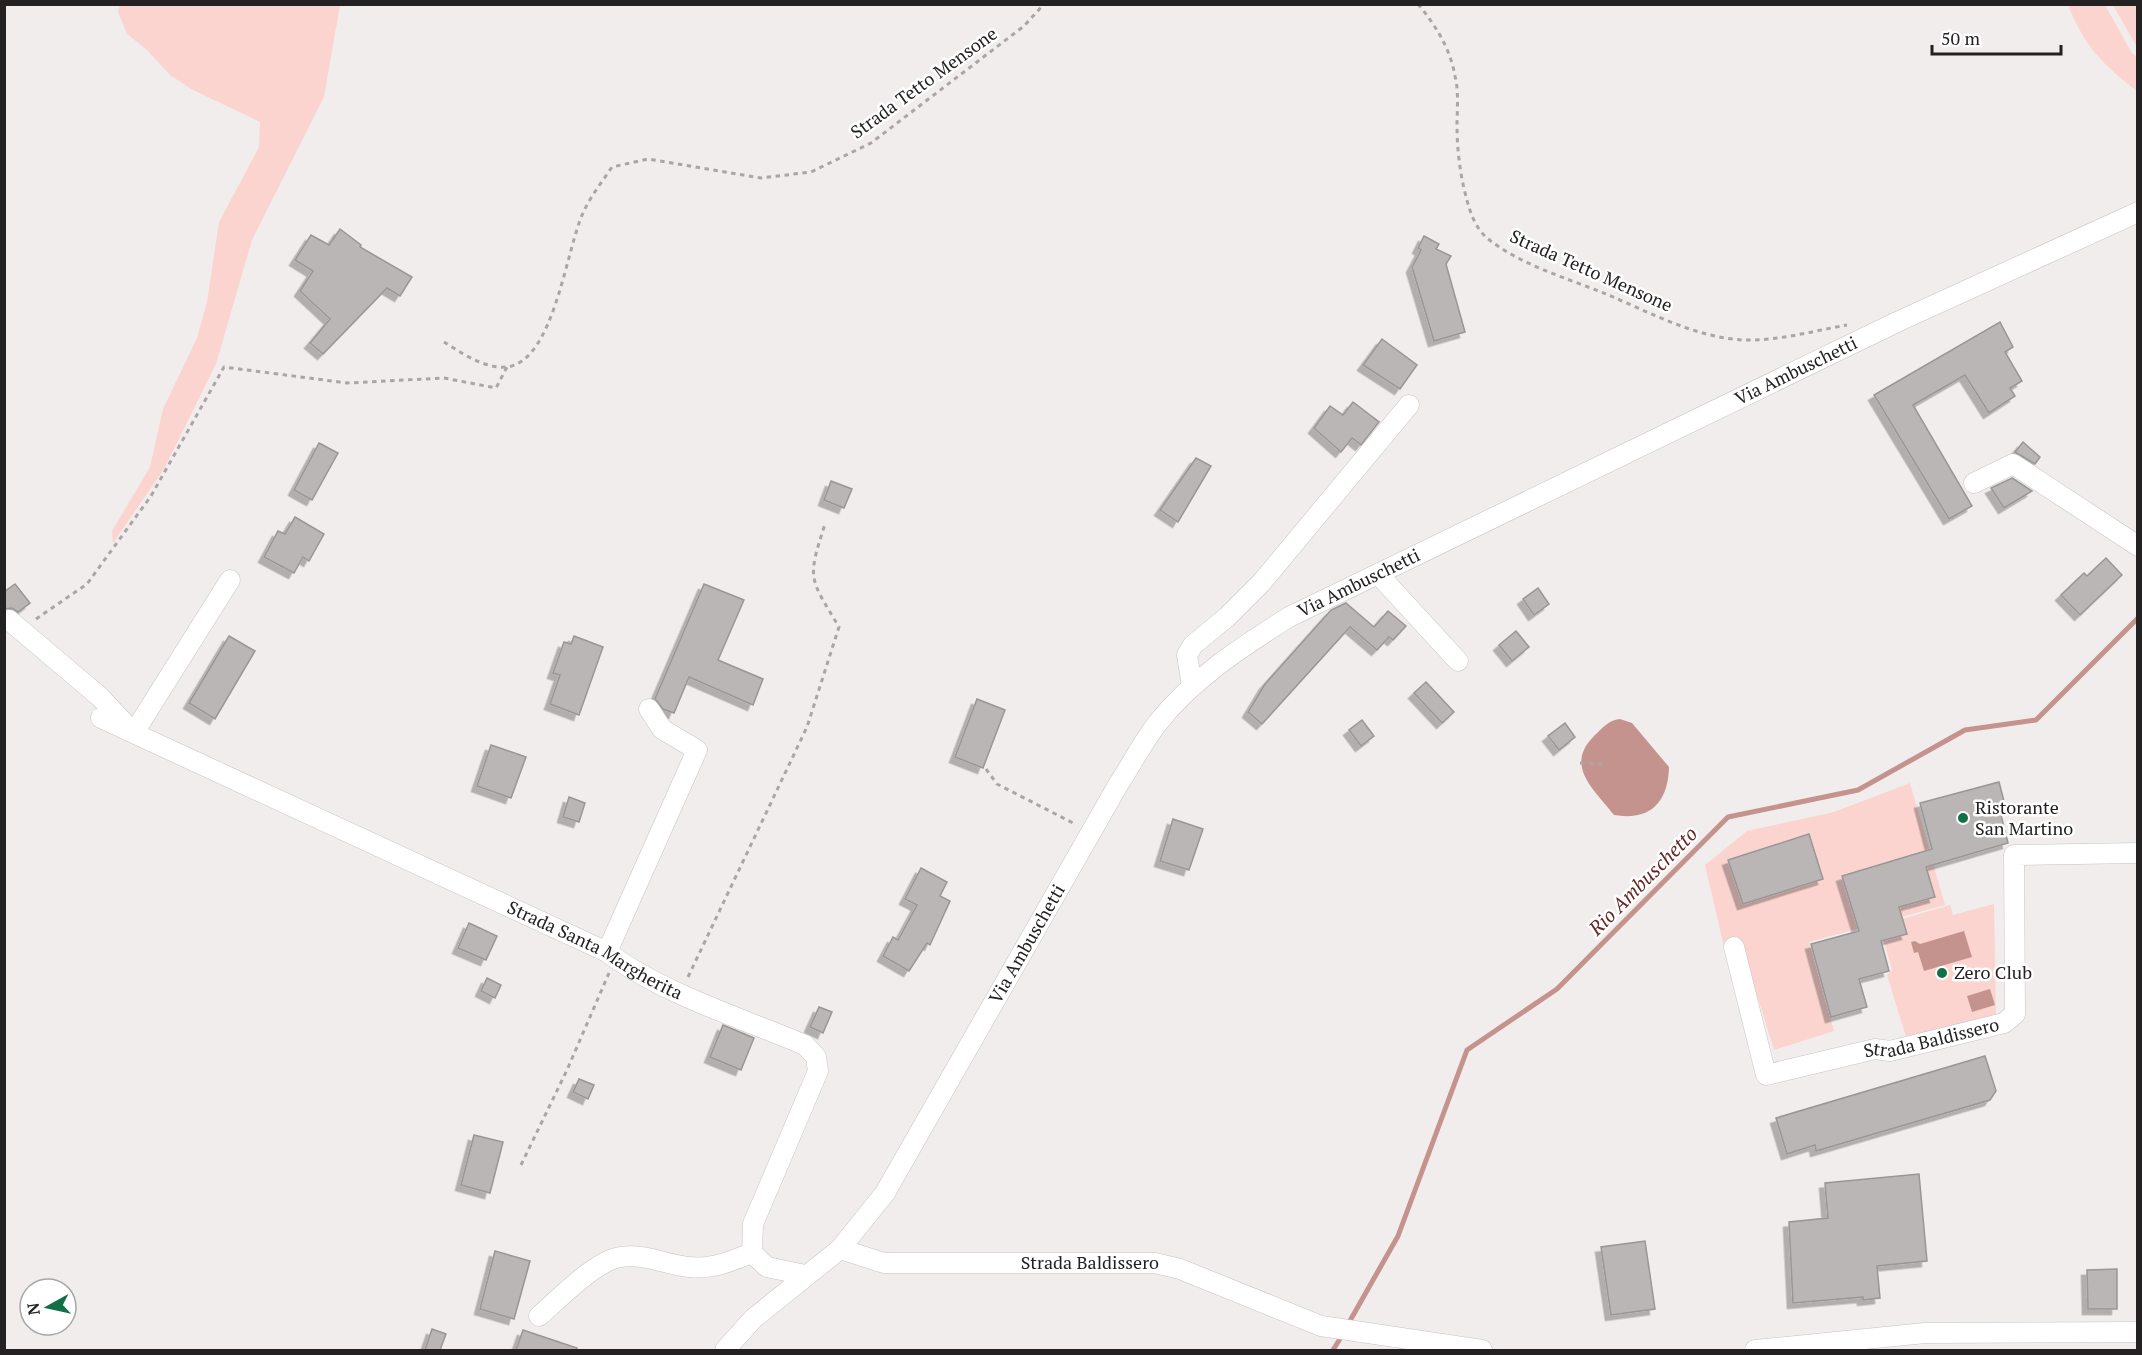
<svg xmlns="http://www.w3.org/2000/svg" width="2142" height="1355" font-family="'PT Serif',serif">
<style>
.green{fill:#fbd4cf}
.water{fill:#c5938d}
.lines{fill:none;stroke-linecap:round;stroke-linejoin:round}
.stream{stroke:#c5938d;stroke-width:5}
.building{fill:#bab6b5;stroke:#9a9695;stroke-width:1.5;filter:url(#shadow)}
.minor-casing{stroke:#c7c3c2;stroke-width:21}
.path{stroke:#a9a6a5;stroke-width:3;stroke-dasharray:4.5 4.5;stroke-linecap:butt}
.minor{stroke:#fff;stroke-width:20}
.poi-dot{fill:#127046;stroke:#fff;stroke-width:2}
.labels{text-anchor:middle;stroke-width:5;stroke-linejoin:round;paint-order:stroke}
.street-label{font-size:18px;fill:#232121;stroke:#fff}
.poi-label{font-size:18px;fill:#232121;stroke:#fff;text-anchor:start}
.water-label{font-size:20px;font-style:italic;fill:#652723;stroke:#fff}
</style>
<defs>
<filter id="shadow"><feDropShadow dx="-5.5" dy="5.5" stdDeviation="0" flood-color="#0004"/></filter>
</defs>
<rect width="100%" height="100%" fill="#f1edec"/>
<g class="green">
<path d="M 120,5 L 340,5 L 324,97 L 252,240 L 216,364 L 164,469 L 113,543 L 112,531 L 150,467 L 163,409 L 197,338 L 207,302 L 219,222 L 259,147 L 260,122 L 191,89 L 170,75 L 146,49 L 127,34 L 118,12 Z"/>
<path d="M 2068,5 L 2105,5 L 2132,53 L 2137,57 L 2137,91 C 2102,64 2085,47 2068,5 Z"/>
<path d="M 2113,5 L 2137,5 L 2137,47 Z"/>
<path d="M 1910,783 L 1945,905 L 1809,942 L 1834,1031 L 1774,1050 L 1755,988 L 1732,981 L 1705,865 L 1747,831 L 1834,812 Z"/>
<path d="M 1994,904 L 1996,1014 L 1907,1040 L 1887,975 L 1892,970 L 1884,941 L 1906,934 L 1902,919 L 1950,905 L 1953,915 Z"/>
</g>
<g class="water">
<path d="M 1620,719 L 1632,723 L 1669,767 C 1668,803 1650,821 1614,815 C 1594,789 1564,766 1594,736 C 1603,728 1608,720 1620,719 Z"/>
<path d="M 1964,931 L 1972,957 L 1924,971 L 1918,952 L 1914,953 L 1911,942 L 1915,941 L 1920,944 Z"/>
<path d="M 1990,989 L 1995,1005 L 1972,1012 L 1967,996 Z"/>
</g>
<g class="lines">
<g class="stream">
<path d="M 1347,1326 L 1398,1236 L 1467,1050 L 1557,989 L 1728,817 L 1858,790 L 1965,730 L 2036,720 L 2138,618"/>
<path d="M 1333,1350 L 1343,1334"/>
</g>
</g>
<g class="building">
<path d="M 340,229 L 361,245 L 360,247 L 412,277 L 400,296 L 387,288 L 323,354 L 310,343 L 330,319 L 300,291 L 313,271 L 295,260 L 311,235 L 329,245 Z"/>
<path d="M 1424,236 L 1439,244 L 1436,249 L 1451,256 L 1446,264 L 1465,332 L 1434,341 L 1412,267 L 1421,250 L 1418,248 Z"/>
<path d="M 2000,322 L 2013,347 L 2005,352 L 2022,381 L 2010,388 L 2015,396 L 1989,413 L 1965,375 L 1913,405 L 1972,506 L 1949,519 L 1874,395 Z"/>
<path d="M 1382,339 L 1417,365 L 1400,389 L 1363,365 Z"/>
<path d="M 1353,402 L 1379,422 L 1361,445 L 1352,438 L 1341,452 L 1314,428 L 1330,406 L 1343,415 Z"/>
<path d="M 2023,442 L 2040,457 L 2035,464 L 2015,452 Z"/>
<path d="M 319,443 L 338,453 L 312,500 L 294,490 Z"/>
<path d="M 1196,458 L 1211,466 L 1178,522 L 1160,510 Z"/>
<path d="M 2012,478 L 2032,491 L 2004,508 L 1991,488 Z"/>
<path d="M 831,481 L 852,489 L 844,508 L 824,500 Z"/>
<path d="M 295,517 L 324,534 L 309,561 L 303,557 L 294,573 L 264,557 L 278,531 L 285,534 Z"/>
<path d="M 2106,558 L 2122,575 L 2080,615 L 2061,595 L 2084,573 L 2087,576 Z"/>
<path d="M 15,584 L 30,603 L 18,612 L 12,608 L 4,609 L 4,592 Z"/>
<path d="M 704,584 L 744,600 L 718,660 L 763,679 L 753,705 L 689,677 L 674,713 L 663,709 L 655,699 Z"/>
<path d="M 1538,588 L 1549,604 L 1534,615 L 1523,599 Z"/>
<path d="M 1346,603 L 1374,627 L 1388,611 L 1406,626 L 1393,640 L 1389,637 L 1377,650 L 1350,627 L 1262,724 L 1248,712 L 1265,684 L 1331,610 Z"/>
<path d="M 1516,631 L 1529,647 L 1512,661 L 1499,645 Z"/>
<path d="M 229,636 L 255,651 L 215,719 L 189,703 Z"/>
<path d="M 574,636 L 603,647 L 579,715 L 550,704 L 560,675 L 553,673 L 564,642 L 571,644 Z"/>
<path d="M 1426,682 L 1454,712 L 1442,723 L 1414,693 Z"/>
<path d="M 977,699 L 1005,710 L 983,768 L 955,757 Z"/>
<path d="M 1362,720 L 1374,736 L 1361,746 L 1349,730 Z"/>
<path d="M 1565,723 L 1575,737 L 1559,750 L 1548,736 Z"/>
<path d="M 491,745 L 526,757 L 511,798 L 477,786 Z"/>
<path d="M 1999,782 L 2005,805 L 1999,807 L 2008,843 L 1926,867 L 1935,897 L 1899,907 L 1907,934 L 1881,941 L 1889,971 L 1859,979 L 1867,1007 L 1831,1017 L 1811,944 L 1859,931 L 1842,876 L 1932,849 L 1920,803 Z"/>
<path d="M 569,797 L 585,803 L 579,822 L 563,817 Z"/>
<path d="M 1173,819 L 1203,829 L 1189,870 L 1160,861 Z"/>
<path d="M 1809,834 L 1823,879 L 1743,904 L 1728,860 Z"/>
<path d="M 921,868 L 947,882 L 940,896 L 950,901 L 930,945 L 927,943 L 909,971 L 883,956 L 893,937 L 898,940 L 917,905 L 905,899 Z"/>
<path d="M 469,923 L 497,936 L 486,960 L 458,948 Z"/>
<path d="M 487,978 L 501,985 L 495,998 L 481,991 Z"/>
<path d="M 819,1007 L 832,1012 L 823,1033 L 810,1027 Z"/>
<path d="M 723,1025 L 754,1038 L 741,1070 L 710,1057 Z"/>
<path d="M 1985,1056 L 1996,1091 L 1990,1100 L 1816,1151 L 1815,1145 L 1787,1154 L 1776,1118 Z"/>
<path d="M 579,1079 L 594,1085 L 588,1099 L 573,1092 Z"/>
<path d="M 474,1135 L 503,1142 L 490,1193 L 461,1185 Z"/>
<path d="M 1919,1174 L 1927,1261 L 1877,1266 L 1880,1298 L 1863,1300 L 1863,1297 L 1793,1303 L 1789,1222 L 1828,1218 L 1825,1183 Z"/>
<path d="M 1645,1241 L 1655,1309 L 1611,1315 L 1601,1247 Z"/>
<path d="M 495,1251 L 530,1261 L 514,1319 L 480,1309 Z"/>
<path d="M 2117,1269 L 2117,1309 L 2088,1309 L 2087,1270 Z"/>
<path d="M 432,1329 L 446,1334 L 440,1350 L 425,1350 Z"/>
<path d="M 523,1330 L 577,1348 L 577,1350 L 516,1350 Z"/>
</g>
<g class="lines">
<g class="minor-casing">
<g id="minor">
<path d="M 1974,483 L 2013,464 L 2138,546"/>
<path d="M 1378,574 L 1458,661"/>
<path d="M 9,620 L 100,697 L 127,726"/>
<path d="M 1192,686 L 1187,655 L 1193,645 L 1227,617 L 1262,582 L 1409,405"/>
<path id="s1" d="M 101,718 L 607,952 C 659,992 743,1019 805,1045 L 816,1057 L 818,1071 L 753,1224 L 752,1253 L 767,1267 L 805,1275"/>
<path d="M 135,731 L 230,580"/>
<path id="s2" d="M 1734,947 L 1766,1075 L 1875,1049 L 1890,1051 L 2004,1023 L 2015,1014 L 2014,855 L 2138,853"/>
<path d="M 607,952 L 697,750 L 662,729 L 649,709"/>
<path id="s3" d="M 840,1249 L 884,1263 L 1155,1263 L 1180,1269 L 1321,1326 L 1482,1350"/>
<path d="M 539,1316 C 559,1299 596,1260 621,1257 C 644,1253 667,1265 689,1267 C 712,1270 731,1261 752,1253"/>
<path id="s4" d="M 725,1350 L 754,1318 L 840,1249 L 885,1193 L 1118,785 C 1131,765 1142,744 1156,725 C 1192,679 1240,648 1289,617 L 1897,322 L 2138,212"/>
<path d="M 1755,1350 L 1925,1333 L 2138,1332"/>
</g>
</g>
<g class="path">
<path d="M 1418,4 C 1436,26 1450,48 1455,76 C 1459,92 1457,110 1457,126 C 1457,152 1461,182 1469,207 C 1472,218 1478,230 1487,238 C 1520,265 1567,278 1606,294 C 1649,312 1696,338 1744,340 C 1778,341 1813,331 1847,325"/>
<path d="M 444,342 C 462,353 484,369 507,367 C 554,361 566,250 583,213 C 590,197 602,182 612,167 L 648,159 L 761,178 L 811,172 L 871,143 L 1024,26 L 1044,4"/>
<path d="M 36,619 L 87,584 L 151,496 L 224,367 L 347,383 L 444,378 L 496,388 L 507,367"/>
<path d="M 1580,763 L 1603,764"/>
<path d="M 986,769 L 997,784 L 1075,824"/>
<path d="M 688,977 L 807,727 L 839,627 C 809,577 807,580 825,524"/>
<path d="M 521,1165 L 567,1070 L 609,973"/>
</g>
<use href="#minor" class="minor"/>
</g>
<g class="poi-dot">
<circle cx="1963" cy="818" r="6"/>
<circle cx="1942" cy="973" r="6"/>
</g>
<g class="labels">
<g class="street-label">
<text transform="translate(924 83) rotate(-36)" y="6">Strada Tetto Mensone</text>
<text transform="translate(1591 271) rotate(24)" y="6">Strada Tetto Mensone</text>
<text dy="6" stroke="none"><textPath href="#s4" startOffset="1502">Via Ambuschetti</textPath></text>
<text dy="6" stroke="none"><textPath href="#s4" startOffset="1016">Via Ambuschetti</textPath></text>
<text dy="6" stroke="none"><textPath href="#s4" startOffset="512">Via Ambuschetti</textPath></text>
<text dy="6" stroke="none"><textPath href="#s1" startOffset="546">Strada Santa Margherita</textPath></text>
<text dy="6" stroke="none"><textPath href="#s2" startOffset="302">Strada Baldissero</textPath></text>
<text dy="6" stroke="none"><textPath href="#s3" startOffset="252">Strada Baldissero</textPath></text>
</g>
<g class="poi-label">
<text x="1975" y="814">Ristorante<tspan x="1975" dy="21">San Martino</tspan></text>
<text x="1954" y="979">Zero Club</text>
</g>
<g class="water-label">
<text transform="translate(1643 881) rotate(-45)" y="7">Rio Ambuschetto</text>
</g>
</g>
<rect width="2142" height="1355" fill="none" stroke="#232121" stroke-width="12"/>
<g transform="translate(48 1307) rotate(262)"><circle r="28" fill="#ffffff" stroke="#a7a6a6" stroke-width="1.5"/>
<path d="M0-4.5L10 22L0 15L-10 22Z" fill="#127046"/>
<text y="-9" font-size="16" font-weight="bold" text-anchor="middle" fill="#232121">N</text>
</g>
<path d="M1932 45v9h129v-9" fill="none" stroke="#232121" stroke-width="3"/>
<text x="1941" y="45" font-size="18" fill="#232121" stroke="#ffffff" stroke-width="4.5" paint-order="stroke">50 m</text>
</svg>
